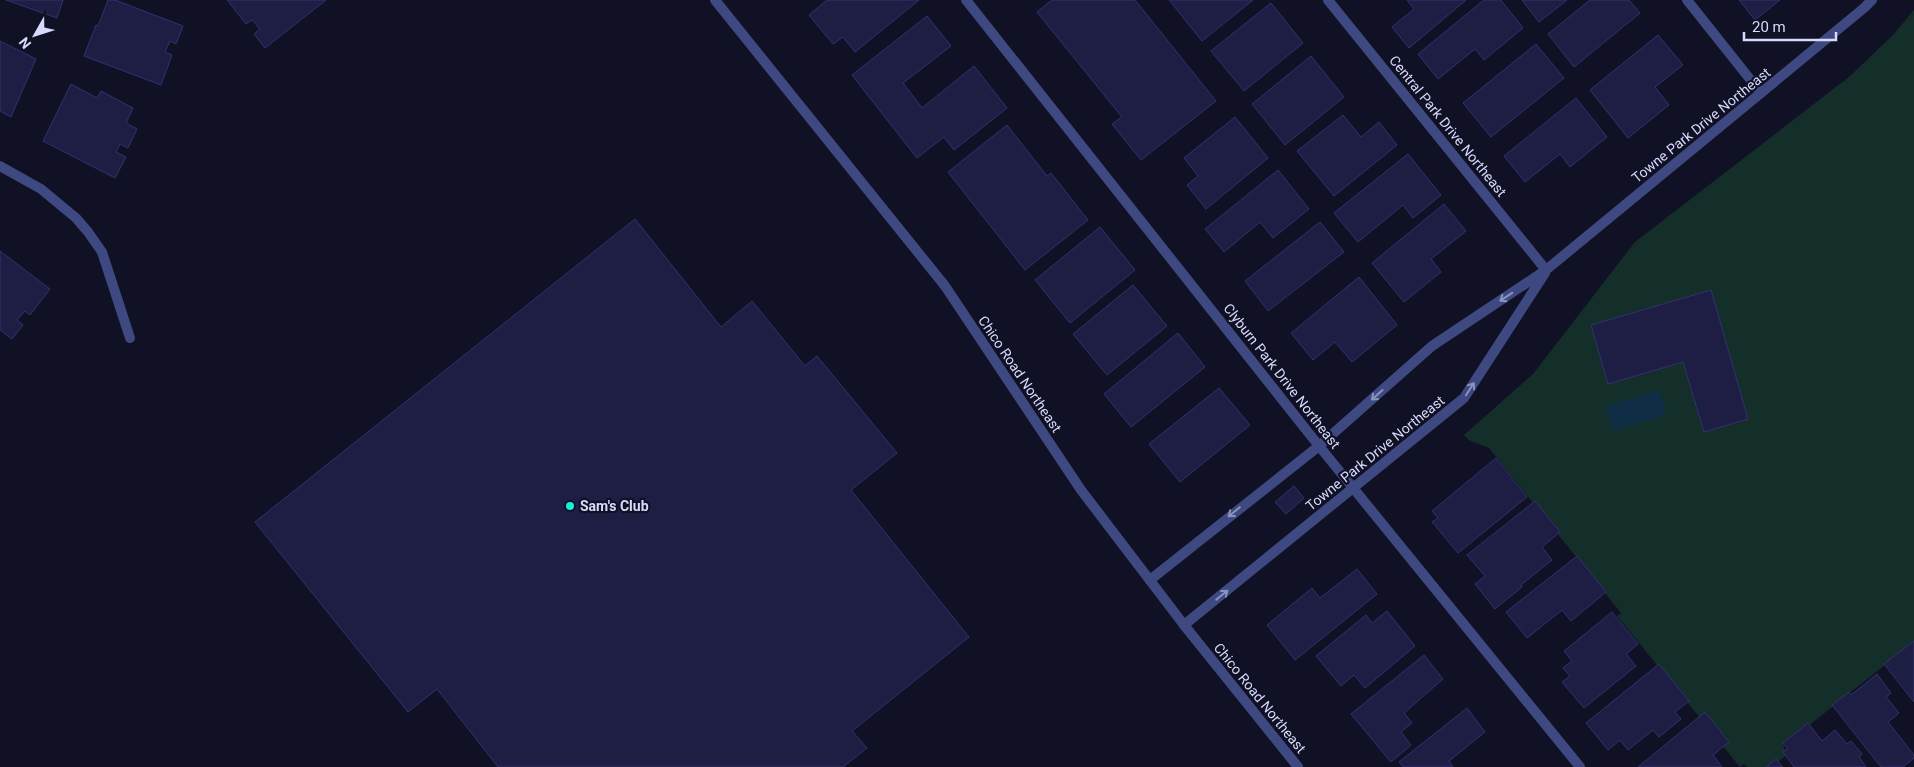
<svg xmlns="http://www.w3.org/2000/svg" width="1914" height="767" font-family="Roboto,sans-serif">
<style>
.green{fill:#142f29}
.water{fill:#0f2d45}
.building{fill:#1e1e45;stroke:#313170}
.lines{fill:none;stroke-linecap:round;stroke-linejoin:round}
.minor{stroke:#3e4981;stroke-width:10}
.tertiary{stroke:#3e4981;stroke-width:10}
.oneway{stroke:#8a92bf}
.poi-dot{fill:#0ff1dc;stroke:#111125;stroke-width:2}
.labels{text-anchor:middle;stroke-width:4.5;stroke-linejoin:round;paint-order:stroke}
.street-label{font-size:14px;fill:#d7dafd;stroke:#111125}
.poi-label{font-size:14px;font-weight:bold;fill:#d7dafd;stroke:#111125;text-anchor:start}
</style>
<rect width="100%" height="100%" fill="#111125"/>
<path class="green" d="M 1914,10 L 1914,642 L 1783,746 L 1788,754 L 1771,767 L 1747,767 L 1744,764 L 1740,767 L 1617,616 L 1621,613 L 1489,448 L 1469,440 L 1464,435 L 1533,374 L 1635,242 L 1849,77 L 1893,35 Z"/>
<path class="water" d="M 1659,390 L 1666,415 L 1613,431 L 1605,406 Z"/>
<g class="building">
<path d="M 6,0 L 63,0 L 57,18 Z"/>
<path d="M 108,0 L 115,0 L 183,26 L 176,44 L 170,41 L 165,52 L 172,55 L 161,85 L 84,56 L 96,25 L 98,26 Z"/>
<path d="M 227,0 L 326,0 L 265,48 L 254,34 L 260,29 L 252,20 L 246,24 Z"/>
<path d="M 827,0 L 919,0 L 855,52 L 843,37 L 833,44 L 809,15 Z"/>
<path d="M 1052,0 L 1135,0 L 1216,101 L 1141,160 L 1112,124 L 1122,117 L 1037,12 Z"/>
<path d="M 1169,0 L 1253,0 L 1202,41 Z"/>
<path d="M 1407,0 L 1466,0 L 1409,48 L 1392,27 L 1414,9 Z"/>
<path d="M 1484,0 L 1501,0 L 1523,28 L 1484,60 L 1475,49 L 1438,79 L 1418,54 Z"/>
<path d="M 1522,0 L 1567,0 L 1539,22 Z"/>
<path d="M 1590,0 L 1629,0 L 1640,13 L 1574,67 L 1548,34 Z"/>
<path d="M 1739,0 L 1780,0 L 1755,20 Z"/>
<path d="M 1271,3 L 1303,43 L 1244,91 L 1211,51 Z"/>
<path d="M 927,16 L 951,46 L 903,83 L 922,108 L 974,66 L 1007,108 L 954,150 L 944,137 L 917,158 L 852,75 Z"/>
<path d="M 1658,35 L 1683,65 L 1655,87 L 1669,105 L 1628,138 L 1590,90 Z"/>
<path d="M 0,41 L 36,59 L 11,117 L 0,111 Z"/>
<path d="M 1536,44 L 1564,78 L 1491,137 L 1463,103 Z"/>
<path d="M 1311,56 L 1344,97 L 1285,145 L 1252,104 Z"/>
<path d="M 71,84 L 97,98 L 101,91 L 133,108 L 126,123 L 137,129 L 128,148 L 120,144 L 116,152 L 126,157 L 115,178 L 43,141 Z"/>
<path d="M 1576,98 L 1607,137 L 1570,167 L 1560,154 L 1525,182 L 1504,156 Z"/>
<path d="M 1343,115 L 1361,137 L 1379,122 L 1397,145 L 1334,196 L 1297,151 Z"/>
<path d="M 1235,117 L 1268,158 L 1206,209 L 1187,185 L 1198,176 L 1184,158 Z"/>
<path d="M 1007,125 L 1047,176 L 1051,173 L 1088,220 L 1025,270 L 948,172 Z"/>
<path d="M 1408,154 L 1441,195 L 1413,218 L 1403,205 L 1358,242 L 1334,213 Z"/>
<path d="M 1278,170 L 1309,209 L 1273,238 L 1260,222 L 1224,252 L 1205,229 Z"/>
<path d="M 1444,204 L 1466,231 L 1431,259 L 1441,272 L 1404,302 L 1372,263 Z"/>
<path d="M 635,219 L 721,327 L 752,301 L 805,366 L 817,356 L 897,453 L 851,490 L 969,637 L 852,731 L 867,748 L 843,767 L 498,767 L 437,689 L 408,712 L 255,522 Z"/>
<path d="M 1320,222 L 1344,252 L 1268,311 L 1245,281 Z"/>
<path d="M 1100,227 L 1135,270 L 1070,323 L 1035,280 Z"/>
<path d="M 0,251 L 50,289 L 30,315 L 25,311 L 17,320 L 23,325 L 12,339 L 0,330 Z"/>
<path d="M 1359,277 L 1397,325 L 1352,362 L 1335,342 L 1313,360 L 1291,333 Z"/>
<path d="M 1133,285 L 1167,326 L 1107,375 L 1073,334 Z"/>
<path d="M 1711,290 L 1748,419 L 1704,432 L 1683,362 L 1608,384 L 1591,325 Z"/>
<path d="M 1178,333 L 1205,367 L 1131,427 L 1104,394 Z"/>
<path d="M 1219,388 L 1250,425 L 1180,482 L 1149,444 Z"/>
<path d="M 1496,458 L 1527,497 L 1458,553 L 1432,522 L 1438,518 L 1432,511 Z"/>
<path d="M 1294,486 L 1304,498 L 1286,514 L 1275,502 Z"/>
<path d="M 1535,501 L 1560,532 L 1542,547 L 1552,560 L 1521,585 L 1522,587 L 1495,609 L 1475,584 L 1485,576 L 1467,555 Z"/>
<path d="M 1577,556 L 1606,592 L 1571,621 L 1562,610 L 1527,638 L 1506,612 Z"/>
<path d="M 1357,569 L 1377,594 L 1295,660 L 1267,625 L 1312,588 L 1320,598 Z"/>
<path d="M 1387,611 L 1415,646 L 1365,688 L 1354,675 L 1341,686 L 1316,656 L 1366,615 L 1372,623 Z"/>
<path d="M 1612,612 L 1638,644 L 1626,654 L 1636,666 L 1584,708 L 1562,682 L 1570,676 L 1563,668 L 1572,661 L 1564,651 Z"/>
<path d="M 1914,641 L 1914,702 L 1884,664 Z"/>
<path d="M 1424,655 L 1443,679 L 1404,713 L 1412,723 L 1401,732 L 1411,745 L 1391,762 L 1351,714 Z"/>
<path d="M 1659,664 L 1689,701 L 1675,712 L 1681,719 L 1659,737 L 1653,730 L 1628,750 L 1620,740 L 1608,750 L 1586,723 Z"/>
<path d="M 1877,674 L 1891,693 L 1886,697 L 1899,713 L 1888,722 L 1914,755 L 1914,758 L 1903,767 L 1881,767 L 1832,705 L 1849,692 L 1851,695 Z"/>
<path d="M 1467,708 L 1485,732 L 1449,761 L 1453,767 L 1403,767 L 1399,762 Z"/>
<path d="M 1705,712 L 1729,742 L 1713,755 L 1722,767 L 1638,767 Z"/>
<path d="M 1808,723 L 1822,741 L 1835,730 L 1847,744 L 1851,741 L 1862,754 L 1859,757 L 1866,767 L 1794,767 L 1783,752 L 1788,749 L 1783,743 Z"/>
<path d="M 1776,759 L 1783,767 L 1766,767 Z"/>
</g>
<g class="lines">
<g class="minor">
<path d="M 966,0 L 1319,446 L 1580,767"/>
<path d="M 1328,0 L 1546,270"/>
<path d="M 1687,0 L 1761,93"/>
<path d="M 0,166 L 41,189 L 76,218 L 88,232 L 102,252 L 130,338"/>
<path d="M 1150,580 L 1319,446 L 1432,346 L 1546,270 L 1864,8 L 1872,0"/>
<path d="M 1184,625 L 1464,398 L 1545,273"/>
</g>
<path class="tertiary" d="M 715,0 L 945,286 L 1081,490 L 1184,625 L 1298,767"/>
</g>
<defs><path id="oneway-shaft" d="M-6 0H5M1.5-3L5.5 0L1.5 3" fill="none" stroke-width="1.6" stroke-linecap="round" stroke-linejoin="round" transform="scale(1.25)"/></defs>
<g class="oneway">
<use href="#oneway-shaft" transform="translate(1506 297) rotate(147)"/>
<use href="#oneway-shaft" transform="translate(1470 389) rotate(-57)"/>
<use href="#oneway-shaft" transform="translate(1377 395) rotate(138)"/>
<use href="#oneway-shaft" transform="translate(1234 512) rotate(141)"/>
<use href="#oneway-shaft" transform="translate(1222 595) rotate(-39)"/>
</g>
<circle class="poi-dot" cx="570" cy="506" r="5"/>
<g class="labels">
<g class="street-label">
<text transform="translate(1701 125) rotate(-39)" y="5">Towne Park Drive Northeast</text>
<text transform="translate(1448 126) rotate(51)" y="5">Central Park Drive Northeast</text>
<text transform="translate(1020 374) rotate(56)" y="5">Chico Road Northeast</text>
<text transform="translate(1282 376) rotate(52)" y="5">Clyburn Park Drive Northeast</text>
<text transform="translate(1375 453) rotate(-39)" y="5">Towne Park Drive Northeast</text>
<text transform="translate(1260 698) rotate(51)" y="5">Chico Road Northeast</text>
</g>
<g class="poi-label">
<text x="580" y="511">Sam's Club</text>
</g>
</g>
<g transform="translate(35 35) rotate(231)" stroke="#111125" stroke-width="4" paint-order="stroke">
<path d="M0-4L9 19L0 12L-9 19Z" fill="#d7dafd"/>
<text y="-8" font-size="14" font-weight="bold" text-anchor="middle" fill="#d7dafd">N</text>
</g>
<path d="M1744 32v8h92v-8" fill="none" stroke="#d7dafd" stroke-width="2.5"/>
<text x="1752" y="32" font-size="15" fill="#d7dafd" stroke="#111125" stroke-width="4" paint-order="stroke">20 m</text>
</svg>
